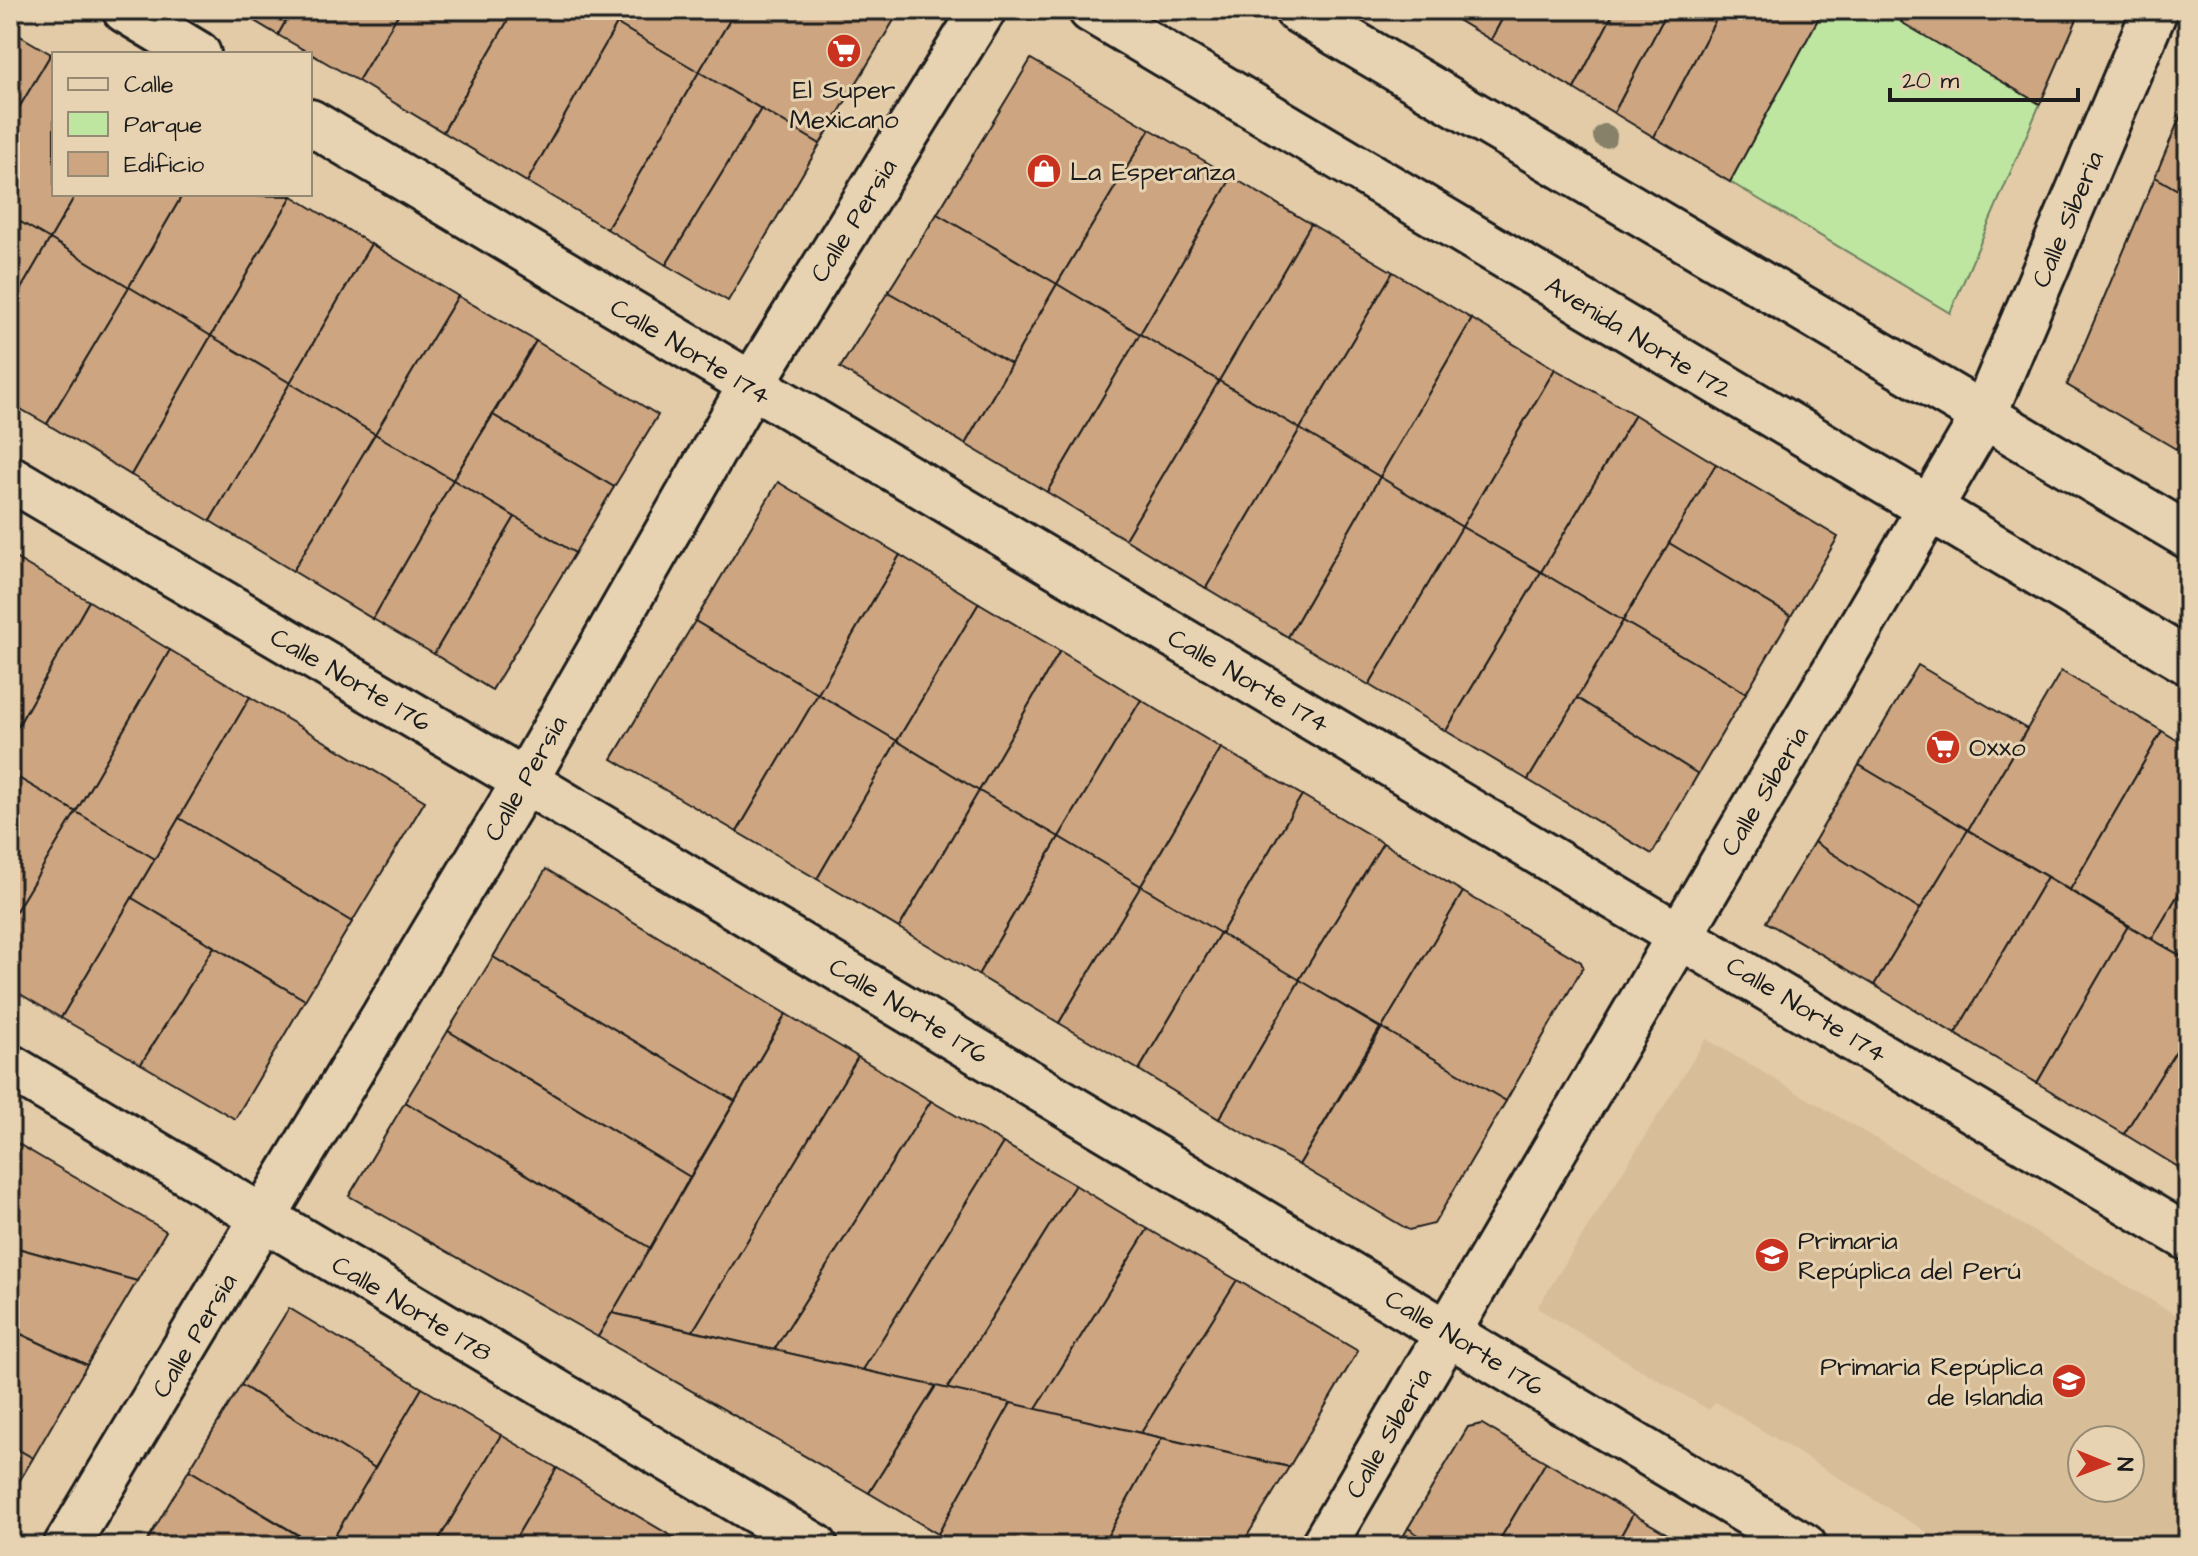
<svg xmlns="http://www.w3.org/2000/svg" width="2198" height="1556" font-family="'Architects Daughter',sans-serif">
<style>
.built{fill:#d8bd99;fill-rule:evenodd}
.green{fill:#bee6a1;stroke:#6d815e;stroke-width:2}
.building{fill:#cda681;stroke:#1c1c1c;stroke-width:2}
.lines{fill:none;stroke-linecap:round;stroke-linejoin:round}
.minor-casing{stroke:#1c1c1c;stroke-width:50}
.tertiary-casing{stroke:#1c1c1c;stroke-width:50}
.minor{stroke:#e7d3b1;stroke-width:44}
.tertiary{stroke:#e7d3b1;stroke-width:44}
.tree{fill:#87816a}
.labels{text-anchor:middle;stroke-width:6;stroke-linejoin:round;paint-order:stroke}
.poi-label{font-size:26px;fill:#1c1c1c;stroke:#e7d3b1;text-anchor:start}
.street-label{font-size:26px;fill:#1c1c1c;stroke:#e7d3b1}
</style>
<rect width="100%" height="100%" fill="#e3cba8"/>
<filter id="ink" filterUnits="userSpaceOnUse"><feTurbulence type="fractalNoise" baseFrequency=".0125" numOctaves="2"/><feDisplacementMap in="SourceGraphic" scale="16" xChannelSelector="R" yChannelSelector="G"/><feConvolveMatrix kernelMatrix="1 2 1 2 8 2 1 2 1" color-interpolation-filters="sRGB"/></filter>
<g filter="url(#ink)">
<path class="built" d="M 1706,1039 L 2188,1322 L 2188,1546 L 1949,1546 L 1716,1402 L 1709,1410 L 1537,1308 ZM 2082,1440 L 2130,1440 L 2130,1488 L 2082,1488 Z"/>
<path class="green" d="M 1823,10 L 1882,10 L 2040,104 L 1950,313 L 1730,182 Z"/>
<g class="building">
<path d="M 236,10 L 292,10 L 278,35 Z"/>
<path d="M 292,10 L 401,10 L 358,81 L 278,35 Z"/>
<path d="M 401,10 L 514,10 L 443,132 L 358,81 Z"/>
<path d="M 514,10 L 594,10 L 617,24 L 527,182 L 443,132 Z"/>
<path d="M 594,10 L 625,10 L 617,24 Z"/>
<path d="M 625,10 L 736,10 L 699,72 L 617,24 Z"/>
<path d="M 736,10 L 900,10 L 820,144 L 699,72 Z"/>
<path d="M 1441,10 L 1507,10 L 1491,40 Z"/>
<path d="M 1507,10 L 1615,10 L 1574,89 L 1491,40 Z"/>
<path d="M 1615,10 L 1668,10 L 1614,113 L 1574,89 Z"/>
<path d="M 1668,10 L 1721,10 L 1654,137 L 1614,113 Z"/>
<path d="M 1721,10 L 1823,10 L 1730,182 L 1654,137 Z"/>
<path d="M 1908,10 L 2081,10 L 2040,104 L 1901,22 Z"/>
<path d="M 617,24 L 699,72 L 607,229 L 527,182 Z"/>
<path d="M 10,30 L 51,54 L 10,123 Z"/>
<path d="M 51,54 L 54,56 L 54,194 L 76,194 L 50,239 L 10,216 L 10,123 Z"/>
<path d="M 1031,59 L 1150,129 L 1057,284 L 937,214 Z"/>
<path d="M 699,72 L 761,109 L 666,265 L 607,229 Z"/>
<path d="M 2188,98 L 2188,196 L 2155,177 Z"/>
<path d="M 761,109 L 820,144 L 728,301 L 666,265 Z"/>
<path d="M 1150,129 L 1232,177 L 1140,334 L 1057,284 Z"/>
<path d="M 1232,177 L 1311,224 L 1219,381 L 1140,334 Z"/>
<path d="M 2155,177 L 2188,196 L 2188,429 L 2176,449 L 2067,385 Z"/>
<path d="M 76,194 L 183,194 L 129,287 L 50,239 Z"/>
<path d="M 183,194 L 292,196 L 211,336 L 129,287 Z"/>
<path d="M 292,196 L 371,244 L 290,383 L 211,336 Z"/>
<path d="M 937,214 L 1057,284 L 1011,364 L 888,292 Z"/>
<path d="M 10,216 L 50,239 L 10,308 Z"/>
<path d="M 1311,224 L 1393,272 L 1300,429 L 1219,381 Z"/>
<path d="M 50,239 L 129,287 L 47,424 L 10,403 L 10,308 Z"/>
<path d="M 371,244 L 458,296 L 375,434 L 290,383 Z"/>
<path d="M 1393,272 L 1472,319 L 1380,477 L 1300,429 Z"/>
<path d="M 1057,284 L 1140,334 L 1047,492 L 965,444 Z"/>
<path d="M 129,287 L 211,336 L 131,475 L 47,424 Z"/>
<path d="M 888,292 L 1011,364 L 965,444 L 840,368 Z"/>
<path d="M 458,296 L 536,341 L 453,480 L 375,434 Z"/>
<path d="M 1472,319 L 1555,369 L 1462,527 L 1380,477 Z"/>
<path d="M 1140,334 L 1219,381 L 1125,539 L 1047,492 Z"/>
<path d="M 211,336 L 290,383 L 210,521 L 131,475 Z"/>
<path d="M 536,341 L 658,415 L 614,487 L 493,415 Z"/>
<path d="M 1555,369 L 1635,415 L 1541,572 L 1462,527 Z"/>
<path d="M 1219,381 L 1300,429 L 1206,588 L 1125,539 Z"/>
<path d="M 290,383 L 375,434 L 293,571 L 210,521 Z"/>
<path d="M 493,415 L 614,487 L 575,553 L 453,480 Z"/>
<path d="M 1635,415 L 1716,464 L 1623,621 L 1541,572 Z"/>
<path d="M 1300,429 L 1380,477 L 1288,637 L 1206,588 Z"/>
<path d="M 2188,429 L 2188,457 L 2176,449 Z"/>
<path d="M 375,434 L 453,480 L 373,619 L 293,571 Z"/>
<path d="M 1716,464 L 1838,537 L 1791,616 L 1669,543 Z"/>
<path d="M 1380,477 L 1462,527 L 1369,685 L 1288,637 Z"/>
<path d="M 453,480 L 515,517 L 434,654 L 373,619 Z"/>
<path d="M 778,482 L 900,555 L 818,694 L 695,621 Z"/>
<path d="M 515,517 L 575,553 L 492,690 L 434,654 Z"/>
<path d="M 1462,527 L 1541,572 L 1446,731 L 1369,685 Z"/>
<path d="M 1669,543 L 1791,616 L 1746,693 L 1623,621 Z"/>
<path d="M 10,555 L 89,601 L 10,740 Z"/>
<path d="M 900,555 L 979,603 L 897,741 L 818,694 Z"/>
<path d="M 1541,572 L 1623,621 L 1528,780 L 1446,731 Z"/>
<path d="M 89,601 L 170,650 L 76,812 L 10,773 L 10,740 Z"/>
<path d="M 979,603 L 1060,651 L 979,791 L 897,741 Z"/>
<path d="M 695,621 L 818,694 L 737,832 L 612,759 Z"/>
<path d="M 1623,621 L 1746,693 L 1698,774 L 1577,698 Z"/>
<path d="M 170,650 L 250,697 L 155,859 L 76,812 Z"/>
<path d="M 1060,651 L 1141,700 L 1059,837 L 979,791 Z"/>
<path d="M 1918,665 L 2027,729 L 1968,830 L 1859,765 Z"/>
<path d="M 2061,671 L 2162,731 L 2070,890 L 1968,830 Z"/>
<path d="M 818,694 L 897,741 L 817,879 L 737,832 Z"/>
<path d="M 250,697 L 425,801 L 352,922 L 179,818 Z"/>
<path d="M 1577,698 L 1698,774 L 1652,854 L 1528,780 Z"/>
<path d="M 1141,700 L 1221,748 L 1141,886 L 1059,837 Z"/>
<path d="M 2162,731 L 2188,747 L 2188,878 L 2152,939 L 2070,890 Z"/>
<path d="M 897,741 L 979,791 L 899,928 L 817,879 Z"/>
<path d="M 1221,748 L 1302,795 L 1221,934 L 1141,886 Z"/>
<path d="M 1859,765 L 1968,830 L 1920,909 L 1814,842 Z"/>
<path d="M 10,773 L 76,812 L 10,921 Z"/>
<path d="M 979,791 L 1059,837 L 978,975 L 899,928 Z"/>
<path d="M 1302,795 L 1383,843 L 1299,980 L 1221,934 Z"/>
<path d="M 76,812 L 155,859 L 61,1018 L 10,988 L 10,921 Z"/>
<path d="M 179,818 L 352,922 L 305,1000 L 132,898 Z"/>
<path d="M 1968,830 L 2047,877 L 1955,1034 L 1874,985 Z"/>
<path d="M 1059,837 L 1141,886 L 1059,1023 L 978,975 Z"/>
<path d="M 1814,842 L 1920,909 L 1874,985 L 1766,922 Z"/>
<path d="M 1383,843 L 1463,892 L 1382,1028 L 1299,980 Z"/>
<path d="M 546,869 L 786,1014 L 735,1101 L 493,957 Z"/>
<path d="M 2047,877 L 2128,926 L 2037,1083 L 1955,1034 Z"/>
<path d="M 2188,878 L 2188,960 L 2152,939 Z"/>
<path d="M 1141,886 L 1220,933 L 1139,1070 L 1059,1023 Z"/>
<path d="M 1463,892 L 1581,962 L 1583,967 L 1506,1101 L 1382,1028 Z"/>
<path d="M 132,898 L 214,947 L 141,1064 L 61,1018 Z"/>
<path d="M 2128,926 L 2188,960 L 2188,1032 L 2124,1134 L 2037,1083 Z"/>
<path d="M 1220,933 L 1300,980 L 1219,1119 L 1139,1070 Z"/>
<path d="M 214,947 L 305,1000 L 235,1119 L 141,1064 Z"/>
<path d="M 493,957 L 735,1101 L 690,1177 L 448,1031 Z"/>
<path d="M 1300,980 L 1380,1028 L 1299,1165 L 1219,1119 Z"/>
<path d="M 786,1014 L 858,1057 L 693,1331 L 612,1313 Z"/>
<path d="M 1382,1028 L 1506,1101 L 1434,1224 L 1409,1230 L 1299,1165 Z"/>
<path d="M 448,1031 L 690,1177 L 650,1248 L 405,1102 Z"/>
<path d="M 2188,1032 L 2188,1173 L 2124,1134 Z"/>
<path d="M 858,1057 L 931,1101 L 774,1350 L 693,1331 Z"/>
<path d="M 931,1101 L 1003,1143 L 863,1370 L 774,1350 Z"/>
<path d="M 405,1102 L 650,1248 L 598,1337 L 349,1196 Z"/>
<path d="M 10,1139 L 166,1231 L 137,1281 L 10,1246 Z"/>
<path d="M 1003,1143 L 1075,1185 L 947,1389 L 863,1370 Z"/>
<path d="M 1075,1185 L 1148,1229 L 1035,1410 L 947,1389 Z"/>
<path d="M 1148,1229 L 1237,1280 L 1141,1433 L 1035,1410 Z"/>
<path d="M 10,1246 L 137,1281 L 87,1365 L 10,1329 Z"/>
<path d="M 1237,1280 L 1358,1351 L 1289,1467 L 1141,1433 Z"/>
<path d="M 289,1308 L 422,1388 L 375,1468 L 241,1385 Z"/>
<path d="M 612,1313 L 863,1370 L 936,1386 L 869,1493 L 598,1337 Z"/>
<path d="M 10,1329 L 87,1365 L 33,1458 L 10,1445 Z"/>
<path d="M 241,1385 L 375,1468 L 329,1546 L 317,1546 L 189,1470 Z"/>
<path d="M 936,1386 L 1011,1403 L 938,1534 L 869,1493 Z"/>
<path d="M 422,1388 L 501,1435 L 435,1546 L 329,1546 Z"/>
<path d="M 1011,1403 L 1162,1438 L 1102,1546 L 959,1546 L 938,1534 Z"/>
<path d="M 1482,1424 L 1546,1462 L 1496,1546 L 1434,1546 L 1408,1528 L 1468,1427 Z"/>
<path d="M 501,1435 L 557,1468 L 511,1546 L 435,1546 Z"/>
<path d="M 1162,1438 L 1289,1467 L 1241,1546 L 1102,1546 Z"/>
<path d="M 10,1445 L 33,1458 L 10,1497 Z"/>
<path d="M 1546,1462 L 1633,1514 L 1615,1546 L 1496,1546 Z"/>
<path d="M 557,1468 L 688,1546 L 511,1546 Z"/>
<path d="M 189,1470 L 304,1539 L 300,1546 L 144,1546 Z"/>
<path d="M 1633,1514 L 1688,1546 L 1615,1546 Z"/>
<path d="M 1408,1528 L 1434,1546 L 1398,1546 Z"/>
</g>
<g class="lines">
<g class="minor-casing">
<g id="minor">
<path d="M 125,10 L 198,54"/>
<path d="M 310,122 C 933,498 1564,863 2188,1238"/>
<path d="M 10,478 L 525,781 L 1804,1546"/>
<path d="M 10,1067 L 815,1546"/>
<path d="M 66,1546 L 525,781 L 750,387 L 983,10"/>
<path d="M 1323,1546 L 1983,417 L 2155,10"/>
</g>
</g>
<g class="tertiary-casing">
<g id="tertiary">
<path d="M 1091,10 L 2188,662"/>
<path d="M 1297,10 L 2188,536"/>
</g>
</g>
<use href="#minor" class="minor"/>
<use href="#tertiary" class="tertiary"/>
</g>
<circle class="tree" cx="1605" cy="136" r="12"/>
</g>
<defs>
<g id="supermarket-disc" transform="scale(1.8)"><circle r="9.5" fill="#c8321e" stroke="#e7d3b1"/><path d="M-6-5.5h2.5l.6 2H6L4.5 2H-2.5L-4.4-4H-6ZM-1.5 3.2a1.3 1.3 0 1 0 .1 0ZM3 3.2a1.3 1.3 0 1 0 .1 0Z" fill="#fff"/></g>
<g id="shop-disc" transform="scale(1.8)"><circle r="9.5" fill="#c8321e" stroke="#e7d3b1"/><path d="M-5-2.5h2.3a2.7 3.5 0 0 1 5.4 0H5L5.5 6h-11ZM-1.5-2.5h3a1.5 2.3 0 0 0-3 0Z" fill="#fff"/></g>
<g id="school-disc" transform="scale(1.8)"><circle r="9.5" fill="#c8321e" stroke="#e7d3b1"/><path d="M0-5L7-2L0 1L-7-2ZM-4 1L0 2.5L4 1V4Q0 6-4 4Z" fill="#fff"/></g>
</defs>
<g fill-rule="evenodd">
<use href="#supermarket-disc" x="844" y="51"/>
<use href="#shop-disc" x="1044" y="171"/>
<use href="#supermarket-disc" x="1943" y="747"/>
<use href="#school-disc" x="1772" y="1255"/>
<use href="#school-disc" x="2069" y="1381"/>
</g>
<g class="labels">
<g class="poi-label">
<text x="844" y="98" text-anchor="middle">El Super<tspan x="844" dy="30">Mexicano</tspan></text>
<text x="1070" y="180">La Esperanza</text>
<text x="1969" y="756">Oxxo</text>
<text x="1798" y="1249">Primaria<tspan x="1798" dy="30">Repúplica del Perú</tspan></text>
<text x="2043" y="1375" text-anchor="end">Primaria Repúplica<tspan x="2043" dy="30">de Islandia</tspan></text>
</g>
<g class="street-label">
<text transform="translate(2067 219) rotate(-67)" y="9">Calle Siberia</text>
<text transform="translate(853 220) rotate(-58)" y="9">Calle Persia</text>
<text transform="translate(1639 337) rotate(31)" y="9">Avenida Norte 172</text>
<text transform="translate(691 351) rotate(31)" y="9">Calle Norte 174</text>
<text transform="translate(351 679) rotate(30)" y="9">Calle Norte 176</text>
<text transform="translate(1249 680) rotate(30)" y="9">Calle Norte 174</text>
<text transform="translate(525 778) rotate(-60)" y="9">Calle Persia</text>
<text transform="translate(1764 791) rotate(-59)" y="9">Calle Siberia</text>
<text transform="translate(1807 1009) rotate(31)" y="9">Calle Norte 174</text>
<text transform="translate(909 1010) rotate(31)" y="9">Calle Norte 176</text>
<text transform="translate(412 1308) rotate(31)" y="9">Calle Norte 178</text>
<text transform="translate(194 1335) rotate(-59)" y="9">Calle Persia</text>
<text transform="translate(1465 1342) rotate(31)" y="9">Calle Norte 176</text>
<text transform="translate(1388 1433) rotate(-60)" y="9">Calle Siberia</text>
</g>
</g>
<rect width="2198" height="1556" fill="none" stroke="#e7d3b1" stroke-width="40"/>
<rect x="20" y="20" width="2158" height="1516" fill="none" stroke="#1c1c1c" stroke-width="3" filter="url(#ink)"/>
<rect x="52" y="52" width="260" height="144" fill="#e7d3b1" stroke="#968a75" stroke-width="2"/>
<rect x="68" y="78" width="40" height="12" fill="#e7d3b1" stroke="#968a75" stroke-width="2"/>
<text x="124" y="92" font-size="24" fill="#1c1c1c">Calle</text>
<rect x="68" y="112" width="40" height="24" fill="#bee6a1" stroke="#968a75" stroke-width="2"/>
<text x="124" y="132" font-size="24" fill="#1c1c1c">Parque</text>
<rect x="68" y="152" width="40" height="24" fill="#cda681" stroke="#968a75" stroke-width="2"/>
<text x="124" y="172" font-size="24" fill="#1c1c1c">Edificio</text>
<g transform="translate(2106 1464) rotate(91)"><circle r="38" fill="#e7d3b1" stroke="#968a75" stroke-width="2"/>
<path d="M0-6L14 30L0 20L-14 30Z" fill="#c8321e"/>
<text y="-12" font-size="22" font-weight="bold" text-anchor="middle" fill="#1c1c1c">N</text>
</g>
<path d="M1890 88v12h188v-12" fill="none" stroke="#1c1c1c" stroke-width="4"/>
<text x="1902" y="88" font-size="24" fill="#1c1c1c" stroke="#e7d3b1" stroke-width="6" paint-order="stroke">20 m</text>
</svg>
